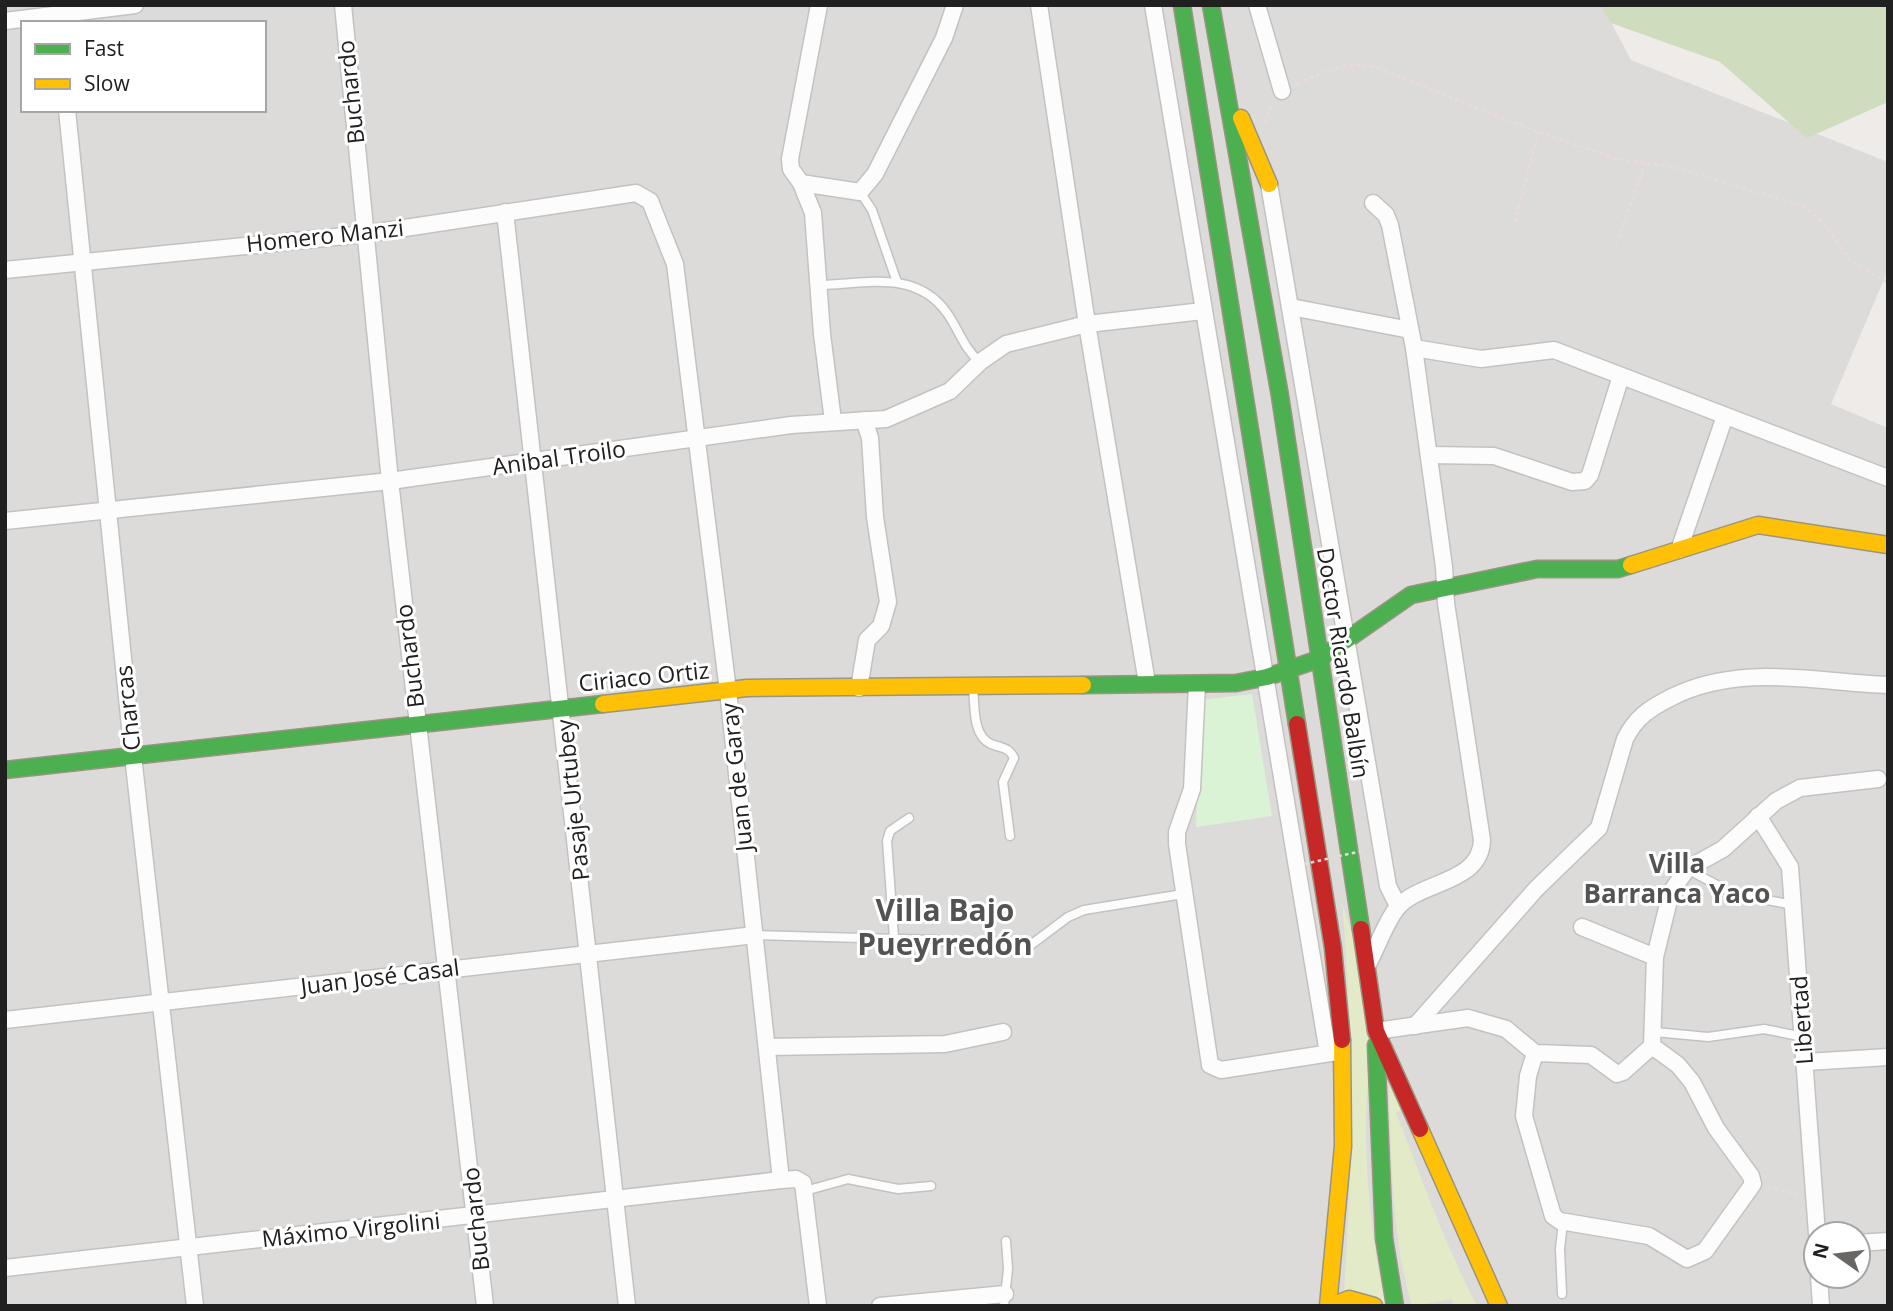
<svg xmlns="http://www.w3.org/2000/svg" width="1893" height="1311" font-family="'Open Sans',sans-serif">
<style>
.residential{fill:#dddbda;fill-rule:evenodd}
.grass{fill:#e2eac7}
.forest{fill:#cfdcbd}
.park{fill:#daf3d4}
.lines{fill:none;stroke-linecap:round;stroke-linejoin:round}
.lane-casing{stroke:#c4c2c1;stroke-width:11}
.street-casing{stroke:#c4c2c1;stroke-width:19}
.fast-casing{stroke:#999580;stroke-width:19}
.slow-casing{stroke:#999580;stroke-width:19}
.jam-casing{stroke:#999580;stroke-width:19}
.path{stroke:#ebdadb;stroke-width:2.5;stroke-dasharray:3.5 3.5;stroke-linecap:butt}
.lane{stroke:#fcfcfc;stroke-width:8}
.street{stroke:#fcfcfc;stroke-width:16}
.fast{stroke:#4caf50;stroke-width:16}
.slow{stroke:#ffc107;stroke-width:16}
.jam{stroke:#c62828;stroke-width:16}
.path-bridge{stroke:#ebdadb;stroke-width:2.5;stroke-dasharray:3.5 3.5;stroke-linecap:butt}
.labels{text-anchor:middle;stroke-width:6;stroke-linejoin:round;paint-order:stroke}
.street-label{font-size:23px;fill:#202020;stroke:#fff}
.quarter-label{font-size:26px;font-weight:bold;fill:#535353;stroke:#fff}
.district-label{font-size:30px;font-weight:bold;fill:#535353;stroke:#fff}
</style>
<rect width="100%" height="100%" fill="#eeebe8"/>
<path class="residential" d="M 5,5 L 1602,5 L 1631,60 L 1888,162 L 1888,270 L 1831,404 L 1888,428 L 1888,1306 L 5,1306 ZM 23,23 L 264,23 L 264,110 L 23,110 ZM 1816,1234 L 1858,1234 L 1858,1276 L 1816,1276 Z"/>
<g class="grass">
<path d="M 1342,902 C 1350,931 1362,961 1367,990 C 1374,1036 1366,1082 1366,1128 C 1366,1187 1373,1245 1385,1303 L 1344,1294 C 1353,1161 1354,1035 1342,902 Z"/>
<path d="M 1388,1066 L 1405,1108 L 1396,1113 C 1422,1178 1444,1243 1477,1306 L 1453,1306 L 1452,1299 L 1412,1306 C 1389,1228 1392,1146 1388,1066 Z"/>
</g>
<path class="forest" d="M 1600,5 L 1888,5 L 1888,102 L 1807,138 L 1720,62 L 1611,23 Z"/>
<path class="park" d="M 1252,694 L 1272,816 L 1196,827 L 1200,700 Z"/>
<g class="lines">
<g class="lane-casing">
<g id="lane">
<path d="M 860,192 L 872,210 L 897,282"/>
<path d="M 820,285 C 865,284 916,269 947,313 C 959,330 964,349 980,362"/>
<path d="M 973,687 C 975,705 972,736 991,744 C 1001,748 1009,747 1014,758 L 1003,782 L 1010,836"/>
<path d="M 1687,869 L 1734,894 L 1794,905"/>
<path d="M 755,935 L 935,940 L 1014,951 L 1028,947 L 1068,917 L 1084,910 L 1183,894"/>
<path d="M 894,938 L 887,841 L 890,831 L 909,818"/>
<path d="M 1655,1032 L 1708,1037 L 1764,1029 L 1804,1037"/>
<path d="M 805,1191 L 848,1179 L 898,1189 L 931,1186"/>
<path d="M 1562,1294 L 1560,1249 L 1563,1222"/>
<path d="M 1004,1306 L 1008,1269 L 1006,1241"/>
</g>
</g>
<g class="street-casing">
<g id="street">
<path d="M 343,5 L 390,481 L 485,1306"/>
<path d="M 819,5 L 790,159 L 791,169 L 801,183 L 813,213 L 822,334 L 833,421"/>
<path d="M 1039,5 L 1087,324 L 1147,683"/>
<path d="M 1153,5 L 1328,1053"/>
<path d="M 1257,5 L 1282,91"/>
<path d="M 5,21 L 135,5"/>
<path d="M 67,110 L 133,756 L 195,1306"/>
<path d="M 801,183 L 860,192 L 875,174 L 944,38 L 955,5"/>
<path d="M 1269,184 L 1388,886 L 1398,906"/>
<path d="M 505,212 L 627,1306"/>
<path d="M 5,270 L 365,234 L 636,193 L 650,201 L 675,264 L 728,691 L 781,1180 L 796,1179 L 803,1183 L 818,1306"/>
<path d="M 1291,307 L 1410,330"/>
<path d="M 1414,348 L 1481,359 L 1554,350 L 1888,478"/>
<path d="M 1429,455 L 1494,456 L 1572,482 L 1585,481 L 1590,475 L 1621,376"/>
<path d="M 5,521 L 390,481 L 791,425 L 886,419 L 950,391 L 980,362 L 1006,344 L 1087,324 L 1203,311"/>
<path d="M 1679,550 L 1725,416"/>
<path d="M 1197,684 L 1192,789 L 1177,832 L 1177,844 L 1210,1065 L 1221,1070 L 1337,1052"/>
<path d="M 859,688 L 867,640 L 881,626 L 888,602 L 875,517 L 870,438 L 864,420"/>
<path d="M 1758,816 L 1790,867 L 1817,1234"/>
<path d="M 1582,927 L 1655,957"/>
<path d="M 1367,966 C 1377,948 1385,923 1397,908 C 1419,881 1481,884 1482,840 L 1446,603 L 1444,567 L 1414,348 L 1390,225 L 1386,215 L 1373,203"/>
<path d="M 5,1020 L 755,935"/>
<path d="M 1415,1026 L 1536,889 L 1599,828 L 1625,739 C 1636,717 1650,708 1672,697 C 1740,663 1815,682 1888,685"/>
<path d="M 1376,1031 L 1468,1018 L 1506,1029 L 1535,1053 L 1591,1055 L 1617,1074 L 1623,1072 L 1652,1046 L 1678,1065 L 1692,1082 L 1716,1128 L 1751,1176 L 1753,1184 L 1705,1251 L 1687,1259 L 1649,1236 L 1560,1221 L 1553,1216 L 1524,1116 L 1528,1076 L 1535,1053"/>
<path d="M 1652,1046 L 1655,957 L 1671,892 L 1687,869 L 1723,849 L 1776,801 L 1800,788 L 1878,779"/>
<path d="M 768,1047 L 945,1044 L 1003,1032"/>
<path d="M 1806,1062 L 1888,1057"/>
<path d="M 1858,1243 L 1888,1241"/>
<path d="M 5,1268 L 781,1180"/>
<path d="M 1819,1276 L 1821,1306"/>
<path d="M 880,1306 L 1005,1294"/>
</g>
</g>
<g class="fast-casing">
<g id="fast">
<path d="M 1182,5 L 1297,724"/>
<path d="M 1211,5 L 1280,396 L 1361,929"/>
<path d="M 1083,685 L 1236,683 L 1267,677 L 1319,659 L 1411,595 L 1537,569 L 1618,569 L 1631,565"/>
<path d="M 5,770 L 603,704"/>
<path d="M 1376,1045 L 1384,1238 L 1395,1306"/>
</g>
</g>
<g class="slow-casing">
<g id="slow">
<path d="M 1241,118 L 1269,184"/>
<path d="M 1631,565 L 1758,525 L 1888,545"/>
<path d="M 603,704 L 747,688 L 1083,685"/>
<path d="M 1420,1129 L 1499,1306"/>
<path d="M 1328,1306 L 1343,1146 L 1342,1040"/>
<path d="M 1331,1306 L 1349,1299 L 1374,1306"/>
</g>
</g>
<g class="jam-casing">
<g id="jam">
<path d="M 1297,724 L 1333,948 L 1342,1040"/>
<path d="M 1361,929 L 1376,1031 L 1420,1129"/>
</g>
</g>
<g class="path">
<path d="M 1297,84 C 1325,71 1344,61 1375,67 L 1538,132 L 1614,158 L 1673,167 L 1803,206 L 1822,222 L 1850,260 L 1888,283"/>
<path d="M 1265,122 L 1272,102"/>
<path d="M 1515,222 L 1538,132"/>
<path d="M 1616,245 L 1645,164"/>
<path d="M 1768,1187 L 1799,1194"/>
</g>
<use href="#lane" class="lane"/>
<use href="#street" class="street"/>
<use href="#fast" class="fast"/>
<use href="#slow" class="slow"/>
<use href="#jam" class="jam"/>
<path class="path-bridge" d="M 1304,864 L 1362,851"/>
</g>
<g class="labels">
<g class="street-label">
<text transform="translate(351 92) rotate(-96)" y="8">Buchardo</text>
<text transform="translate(325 236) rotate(-6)" y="8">Homero Manzi</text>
<text transform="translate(559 458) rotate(-8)" y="8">Anibal Troilo</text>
<text transform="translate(410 656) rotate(-97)" y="8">Buchardo</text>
<text transform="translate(1343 663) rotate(81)" y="8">Doctor Ricardo Balbín</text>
<text transform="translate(644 677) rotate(-6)" y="8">Ciriaco Ortiz</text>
<text transform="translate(128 708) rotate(-96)" y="8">Charcas</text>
<text transform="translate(737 777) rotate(-96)" y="8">Juan de Garay</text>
<text transform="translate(573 800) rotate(-96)" y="8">Pasaje Urtubey</text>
<text transform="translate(380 977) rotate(-7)" y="8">Juan José Casal</text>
<text transform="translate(1802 1020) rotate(-94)" y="8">Libertad</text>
<text transform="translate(476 1219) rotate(-96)" y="8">Buchardo</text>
<text transform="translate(351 1230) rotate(-6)" y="8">Máximo Virgolini</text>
</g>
<g class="quarter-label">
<text x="1677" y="873">Villa<tspan x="1677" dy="30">Barranca Yaco</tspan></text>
</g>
<g class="district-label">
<text x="945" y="921">Villa Bajo<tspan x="945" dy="34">Pueyrredón</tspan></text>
</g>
</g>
<rect width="1893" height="1311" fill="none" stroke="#202020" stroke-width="14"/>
<rect x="21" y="21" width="245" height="91" fill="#ffffff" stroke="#a6a6a6" stroke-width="2"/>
<rect x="35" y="44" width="35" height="10" fill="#4caf50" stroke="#a6a6a6" stroke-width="2"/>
<text x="84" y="56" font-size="21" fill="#202020">Fast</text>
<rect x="35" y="79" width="35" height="10" fill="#ffc107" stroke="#a6a6a6" stroke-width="2"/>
<text x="84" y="91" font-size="21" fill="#202020">Slow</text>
<g transform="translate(1837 1255) rotate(284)"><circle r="33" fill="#ffffff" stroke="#a6a6a6" stroke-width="2"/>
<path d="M0-5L12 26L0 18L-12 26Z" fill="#686766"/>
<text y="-10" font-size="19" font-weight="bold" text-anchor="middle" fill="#202020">N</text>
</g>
</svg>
